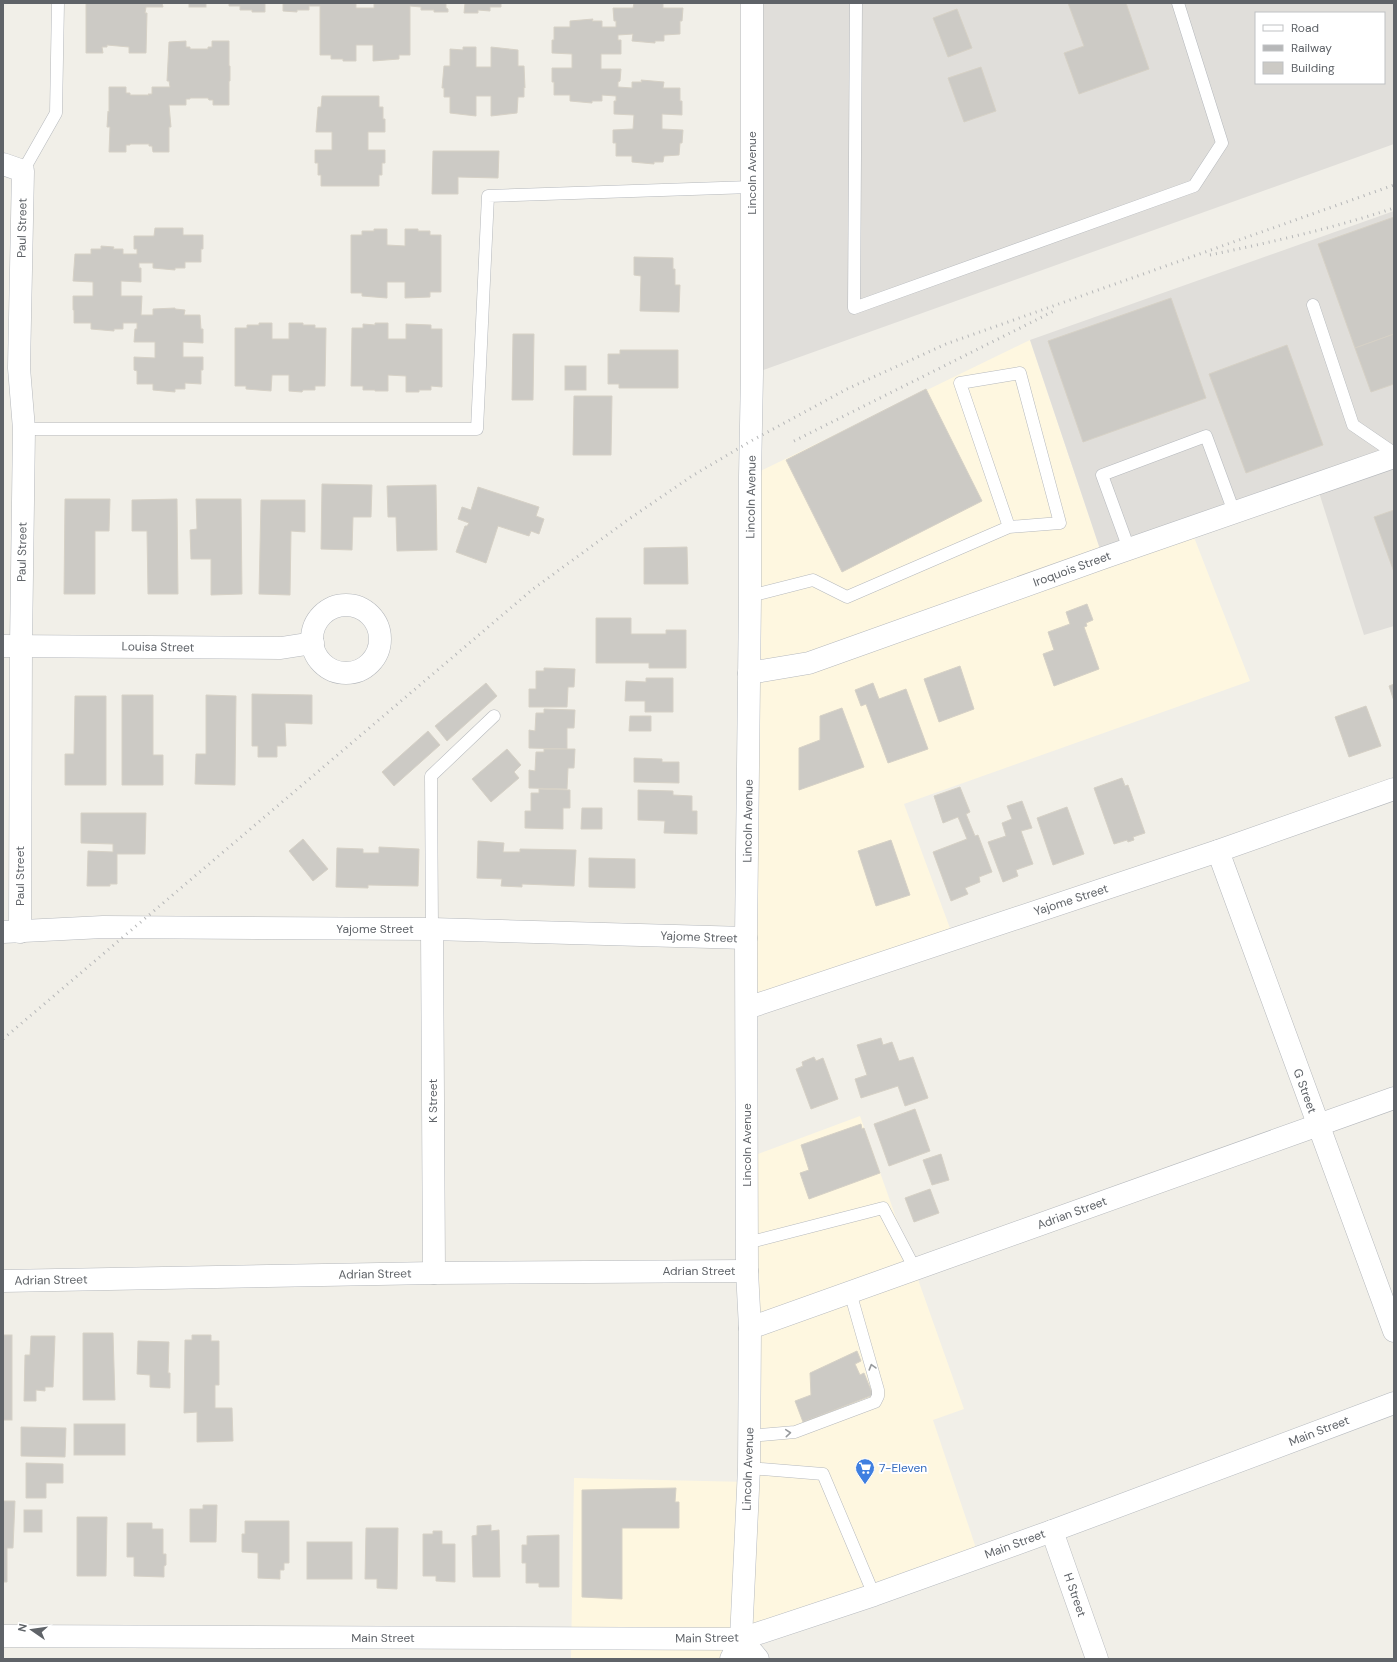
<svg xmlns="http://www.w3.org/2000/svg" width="1397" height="1662" font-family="'DM Sans',sans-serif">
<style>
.commercial{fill:#fef7e0}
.industrial{fill:#e0deda;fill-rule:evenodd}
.building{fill:#cccac5;stroke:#d6d1c6}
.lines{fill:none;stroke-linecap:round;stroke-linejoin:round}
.lane-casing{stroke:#b5b8bc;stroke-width:13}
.street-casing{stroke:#b5b8bc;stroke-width:23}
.secondary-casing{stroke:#b6babf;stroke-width:23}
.lane{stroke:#fff;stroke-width:12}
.street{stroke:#fff;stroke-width:22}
.secondary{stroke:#fff;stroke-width:22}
.rail{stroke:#b6b7b8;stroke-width:3;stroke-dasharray:1 5;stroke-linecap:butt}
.oneway{stroke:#979a9d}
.labels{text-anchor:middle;stroke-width:4;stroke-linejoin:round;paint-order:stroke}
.street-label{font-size:12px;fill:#5f6368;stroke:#fff}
.shop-label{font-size:12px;fill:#366cbe;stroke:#fff;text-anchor:start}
</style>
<rect width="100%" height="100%" fill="#f1efe8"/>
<g class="commercial">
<path d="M 1030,340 L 1103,558 L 1190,527 L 1250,681 L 904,804 L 954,939 L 747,1008 L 750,476 Z"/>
<path d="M 860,1116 L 964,1409 L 933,1420 L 979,1557 L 741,1639 L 731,1659 L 571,1659 L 574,1478 L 748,1482 L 747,1158 Z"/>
</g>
<g class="industrial">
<path d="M 752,3 L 1394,3 L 1394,144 L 752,374 ZM 1256,13 L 1384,13 L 1384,83 L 1256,83 Z"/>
<path d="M 1394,211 L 1394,626 L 1364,635 L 1316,483 L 1103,558 L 1030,340 Z"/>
</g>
<g class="building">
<path d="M 86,3 L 162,3 L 163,7 L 146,7 L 145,13 L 147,13 L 146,53 L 129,53 L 129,47 L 107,45 L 107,47 L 102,47 L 103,53 L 86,53 Z"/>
<rect x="189" y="3" width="17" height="4"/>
<path d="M 229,3 L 265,3 L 265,12 L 252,12 L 252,10 L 240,10 L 240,6 L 229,6 Z"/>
<path d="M 283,3 L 356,3 L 356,8 L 374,8 L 374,3 L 446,3 L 446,8 L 448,9 L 448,12 L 434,12 L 434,10 L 421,10 L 421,7 L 410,6 L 410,55 L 399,55 L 399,59 L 373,61 L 373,45 L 356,45 L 356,61 L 343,61 L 343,59 L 331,59 L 331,55 L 320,55 L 320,6 L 309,6 L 309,10 L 297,10 L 297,12 L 283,11 Z"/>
<path d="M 465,3 L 501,3 L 501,7 L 490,7 L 490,11 L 478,10 L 478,13 L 464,13 Z"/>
<path d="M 634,3 L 663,3 L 663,8 L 683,8 L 682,21 L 680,21 L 680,34 L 664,35 L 664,41 L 655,41 L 655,43 L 632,41 L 633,34 L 618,35 L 618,40 L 621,40 L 621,54 L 601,54 L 601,69 L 621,69 L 620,81 L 618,82 L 618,87 L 632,88 L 632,82 L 642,82 L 641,80 L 664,82 L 663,88 L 680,88 L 680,101 L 682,101 L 682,115 L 662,114 L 662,129 L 683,130 L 682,143 L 680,143 L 679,155 L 664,156 L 663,162 L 654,162 L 654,164 L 632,162 L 632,156 L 616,156 L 616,143 L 613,143 L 613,130 L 633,129 L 634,115 L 614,114 L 614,101 L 616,101 L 616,96 L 602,95 L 602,101 L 592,101 L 592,103 L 570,101 L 570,95 L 554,95 L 554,82 L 552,82 L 552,68 L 572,68 L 572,54 L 552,53 L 552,40 L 554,40 L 554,27 L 570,27 L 570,21 L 593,19 L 592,21 L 602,21 L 602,27 L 616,27 L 616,21 L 614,21 L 613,8 L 633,8 Z"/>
<path d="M 1068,3 L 1126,3 L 1149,69 L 1079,94 L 1064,53 L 1084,46 Z"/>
<path d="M 957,9 L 972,48 L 948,57 L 933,18 Z"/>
<path d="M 186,41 L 186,47 L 190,47 L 190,49 L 208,49 L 208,47 L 212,47 L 212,41 L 229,41 L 229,66 L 230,66 L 230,81 L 229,81 L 229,105 L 213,105 L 213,100 L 209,100 L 208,98 L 190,98 L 190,99 L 186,99 L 186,105 L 169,105 L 171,127 L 169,127 L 169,152 L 153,152 L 152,146 L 149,146 L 149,144 L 130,144 L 130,145 L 126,145 L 126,152 L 109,152 L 110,127 L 107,127 L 108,111 L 109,112 L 109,87 L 126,87 L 126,93 L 130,93 L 130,95 L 149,95 L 148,94 L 152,94 L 152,87 L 170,87 L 169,81 L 167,81 L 169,42 Z"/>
<path d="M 463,47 L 476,47 L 476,67 L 491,67 L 491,47 L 518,50 L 518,66 L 524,66 L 525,88 L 524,87 L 524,97 L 518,97 L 517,113 L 491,116 L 491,96 L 476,96 L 476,116 L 450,113 L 450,97 L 444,97 L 444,88 L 442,88 L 444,66 L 450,66 L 450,49 L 463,50 Z"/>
<path d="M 981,67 L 996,111 L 964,122 L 948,78 Z"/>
<path d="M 322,96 L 379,96 L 379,107 L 383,107 L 383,119 L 385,119 L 385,132 L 368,132 L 368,150 L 385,150 L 385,163 L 382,163 L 382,175 L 379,175 L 379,186 L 321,186 L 321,175 L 318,175 L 318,163 L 315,163 L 315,150 L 332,150 L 332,132 L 316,132 L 318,107 L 321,107 Z"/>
<path d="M 433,151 L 499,151 L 498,178 L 458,177 L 458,194 L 432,194 Z"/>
<path d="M 1394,217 L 1394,334 L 1355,348 L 1318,244 Z"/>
<path d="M 155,228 L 183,228 L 183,235 L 203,235 L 203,249 L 201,249 L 201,262 L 185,262 L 185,268 L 175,268 L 175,270 L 153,268 L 153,263 L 139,263 L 139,268 L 141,268 L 141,282 L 121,281 L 121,296 L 142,296 L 141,315 L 153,315 L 153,309 L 175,308 L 175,309 L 185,310 L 184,315 L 200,315 L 201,329 L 203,329 L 203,343 L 183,342 L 183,357 L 203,357 L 203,370 L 201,370 L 201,384 L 185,383 L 185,389 L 175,389 L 175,392 L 153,390 L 153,384 L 137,384 L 137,371 L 134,370 L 134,357 L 155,358 L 155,342 L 134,342 L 135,329 L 137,329 L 137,323 L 123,323 L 123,329 L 114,329 L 114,331 L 91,329 L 91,323 L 74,323 L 74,310 L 73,310 L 73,296 L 93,296 L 93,282 L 73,281 L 75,254 L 91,254 L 91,249 L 101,249 L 101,246 L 114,247 L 113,249 L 123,249 L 123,254 L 137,254 L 137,249 L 134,249 L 134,236 L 154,236 Z"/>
<path d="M 374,229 L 387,229 L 387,245 L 405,246 L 405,229 L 418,229 L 418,231 L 430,231 L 430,235 L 441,235 L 441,292 L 430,292 L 430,297 L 405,298 L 405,282 L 387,282 L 387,298 L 362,296 L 362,293 L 351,293 L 351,235 L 362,235 L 362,231 L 374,231 Z"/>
<path d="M 634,257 L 673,258 L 673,269 L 675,269 L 675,285 L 680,285 L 679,312 L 640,311 L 641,276 L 634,275 Z"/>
<path d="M 1171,298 L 1206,398 L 1083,442 L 1048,341 Z"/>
<path d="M 259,323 L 272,323 L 272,339 L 289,339 L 289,323 L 303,323 L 303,325 L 315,325 L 315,328 L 326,328 L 325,386 L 315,386 L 315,390 L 303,390 L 302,392 L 289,391 L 289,375 L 272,375 L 271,391 L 246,389 L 246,386 L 235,386 L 235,328 L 247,328 L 247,325 L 259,325 Z"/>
<path d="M 375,323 L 388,323 L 388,339 L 406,339 L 406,324 L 431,325 L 431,329 L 442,329 L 442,387 L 431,386 L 431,390 L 419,390 L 419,392 L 406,392 L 406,376 L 388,375 L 388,391 L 375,391 L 375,390 L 363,390 L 363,386 L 351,386 L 352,328 L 363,328 L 363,324 L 375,325 Z"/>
<path d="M 513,334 L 534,334 L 533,400 L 512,400 Z"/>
<path d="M 1394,334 L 1394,384 L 1371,392 L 1355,348 Z"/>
<path d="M 1287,345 L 1323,445 L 1246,473 L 1209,374 Z"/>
<path d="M 620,350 L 678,350 L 678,388 L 619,388 L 619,384 L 608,384 L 608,354 L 620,354 Z"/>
<rect x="565" y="366" width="21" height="24"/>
<path d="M 926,389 L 982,501 L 842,572 L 786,460 Z"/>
<path d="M 574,396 L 612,396 L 611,455 L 573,455 Z"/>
<path d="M 322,484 L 372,485 L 371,517 L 353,517 L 352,550 L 321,549 Z"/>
<path d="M 436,485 L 437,550 L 397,551 L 396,517 L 388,517 L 387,486 Z"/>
<path d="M 478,487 L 539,507 L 536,516 L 544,519 L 539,534 L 531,531 L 529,536 L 498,526 L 486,563 L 456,552 L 465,526 L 467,526 L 469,523 L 458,519 L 462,507 L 471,510 Z"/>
<path d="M 65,499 L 110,499 L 109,531 L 95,531 L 95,594 L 64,594 Z"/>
<path d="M 177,499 L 178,594 L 148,594 L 147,531 L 132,531 L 132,500 Z"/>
<path d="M 196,499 L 241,499 L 242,594 L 211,595 L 211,559 L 191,559 L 190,530 L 197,529 Z"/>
<path d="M 261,500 L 305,500 L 305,532 L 291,531 L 290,595 L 259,594 Z"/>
<path d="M 1394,510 L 1394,572 L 1374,517 Z"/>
<path d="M 687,547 L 688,584 L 644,584 L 644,548 Z"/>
<path d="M 1087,604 L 1093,620 L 1086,623 L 1087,626 L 1084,627 L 1099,669 L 1054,686 L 1043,654 L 1054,650 L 1048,632 L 1070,624 L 1066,612 Z"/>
<path d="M 596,618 L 631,618 L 631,634 L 666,634 L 666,630 L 686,630 L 686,668 L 649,668 L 649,663 L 596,663 Z"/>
<path d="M 960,666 L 974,709 L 939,722 L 924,679 Z"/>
<path d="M 544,668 L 575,669 L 574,687 L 568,687 L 567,707 L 529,707 L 529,689 L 536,689 L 536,671 L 544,671 Z"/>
<path d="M 646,678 L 673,678 L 673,712 L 645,712 L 645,701 L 625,701 L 626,681 L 646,682 Z"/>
<path d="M 486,683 L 497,696 L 447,741 L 435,726 Z"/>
<path d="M 873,683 L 879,699 L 906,689 L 928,749 L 888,763 L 866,704 L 861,706 L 855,690 Z"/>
<path d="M 1394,684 L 1394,701 L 1389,686 Z"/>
<path d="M 252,694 L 312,695 L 312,724 L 285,723 L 286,746 L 277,746 L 277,757 L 258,757 L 258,746 L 252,746 Z"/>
<path d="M 122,695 L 153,695 L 153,755 L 163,755 L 163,785 L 122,785 Z"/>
<path d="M 206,695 L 236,696 L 235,785 L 195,784 L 196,754 L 206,754 Z"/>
<path d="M 75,696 L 106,696 L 106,785 L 65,785 L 65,754 L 74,754 Z"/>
<path d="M 1366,706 L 1381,746 L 1349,757 L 1335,717 Z"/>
<path d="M 842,708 L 864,767 L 799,790 L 799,748 L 820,740 L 820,716 Z"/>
<path d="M 544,709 L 575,710 L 574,728 L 567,728 L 567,749 L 529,748 L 529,730 L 535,731 L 536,713 L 544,713 Z"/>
<path d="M 630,716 L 651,716 L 651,731 L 629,731 Z"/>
<path d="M 428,731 L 440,745 L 394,786 L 382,772 Z"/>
<path d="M 507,749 L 521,765 L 514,772 L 519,778 L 491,802 L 472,779 Z"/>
<path d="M 544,749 L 575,749 L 574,768 L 568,768 L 567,789 L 529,788 L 529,770 L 535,771 L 536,752 L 544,752 Z"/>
<path d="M 634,758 L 662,759 L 662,762 L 679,762 L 679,783 L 634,782 Z"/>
<path d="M 1122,778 L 1125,786 L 1128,785 L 1145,833 L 1133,837 L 1134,840 L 1128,842 L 1127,840 L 1114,844 L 1094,788 Z"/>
<path d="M 960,787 L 970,812 L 966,814 L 975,836 L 978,835 L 992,872 L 979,877 L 980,882 L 965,888 L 968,894 L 951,901 L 933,852 L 967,839 L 958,817 L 943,823 L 934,796 Z"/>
<path d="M 539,789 L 570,790 L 570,808 L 563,808 L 563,829 L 525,828 L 525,811 L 531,811 L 531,793 L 539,793 Z"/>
<path d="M 638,790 L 673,791 L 673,795 L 692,796 L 692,811 L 697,811 L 697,834 L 664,833 L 665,821 L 638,820 Z"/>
<path d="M 1022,801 L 1032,828 L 1021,831 L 1033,864 L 1016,870 L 1018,876 L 1003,882 L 988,842 L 1006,836 L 1002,823 L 1012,819 L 1007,806 Z"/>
<path d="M 1067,807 L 1084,854 L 1053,865 L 1037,818 Z"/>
<path d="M 582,808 L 602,808 L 602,829 L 581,829 Z"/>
<path d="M 81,813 L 146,813 L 145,854 L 117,854 L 117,884 L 110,884 L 110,886 L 87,886 L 88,851 L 113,852 L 113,844 L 81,843 Z"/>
<path d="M 303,839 L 328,869 L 313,881 L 289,851 Z"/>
<path d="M 891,840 L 910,895 L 876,906 L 858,851 Z"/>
<path d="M 478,841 L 504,843 L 503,852 L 520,852 L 520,849 L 576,850 L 574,886 L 522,884 L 522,887 L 501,886 L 502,879 L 477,878 Z"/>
<path d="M 379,847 L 419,849 L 418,886 L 368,885 L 368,888 L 336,887 L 337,848 L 363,849 L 363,853 L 379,853 Z"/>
<path d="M 589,858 L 635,859 L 635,888 L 589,887 Z"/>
<path d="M 881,1038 L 883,1045 L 892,1042 L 899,1061 L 913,1057 L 928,1098 L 905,1106 L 898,1086 L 861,1098 L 855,1079 L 867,1075 L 857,1045 Z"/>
<path d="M 814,1057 L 816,1061 L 823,1058 L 838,1099 L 811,1109 L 796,1069 L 803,1066 L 802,1062 Z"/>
<path d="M 915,1109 L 930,1151 L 889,1166 L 874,1124 Z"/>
<path d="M 861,1124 L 862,1129 L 864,1128 L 880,1173 L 809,1199 L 800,1173 L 809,1170 L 801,1145 Z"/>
<path d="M 941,1154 L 949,1180 L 932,1185 L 923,1160 Z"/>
<path d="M 930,1189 L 939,1213 L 914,1222 L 905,1198 Z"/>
<path d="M 83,1333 L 113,1333 L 115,1400 L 83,1400 Z"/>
<rect x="3" y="1335" width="9" height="85"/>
<path d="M 192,1335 L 211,1335 L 211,1341 L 219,1341 L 219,1385 L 215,1385 L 215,1408 L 232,1408 L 233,1441 L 197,1442 L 197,1412 L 184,1413 L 185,1340 L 192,1340 Z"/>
<path d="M 31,1336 L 55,1336 L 53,1387 L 45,1387 L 45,1391 L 36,1390 L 36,1401 L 24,1401 L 25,1355 L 30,1355 Z"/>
<path d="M 138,1341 L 169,1342 L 168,1373 L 170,1373 L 170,1388 L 150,1387 L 150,1375 L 137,1374 Z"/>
<path d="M 857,1351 L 861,1361 L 855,1364 L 860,1375 L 864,1373 L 873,1395 L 803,1422 L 795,1401 L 811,1395 L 810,1373 Z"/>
<rect x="74" y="1424" width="51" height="31"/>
<path d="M 21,1427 L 66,1428 L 65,1457 L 21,1456 Z"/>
<path d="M 26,1463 L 63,1464 L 63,1483 L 46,1483 L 46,1498 L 26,1498 Z"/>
<path d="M 676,1488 L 675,1502 L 679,1502 L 679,1528 L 622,1528 L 622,1599 L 582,1597 L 582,1490 Z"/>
<path d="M 3,1501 L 15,1501 L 13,1548 L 7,1548 L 7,1582 L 3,1582 Z"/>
<path d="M 203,1505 L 217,1505 L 216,1542 L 190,1542 L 190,1509 L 203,1509 Z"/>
<rect x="24" y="1510" width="18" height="22"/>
<path d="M 77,1517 L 107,1517 L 106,1576 L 77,1576 Z"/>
<path d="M 245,1521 L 289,1521 L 289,1563 L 284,1563 L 284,1570 L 280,1570 L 280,1579 L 258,1578 L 258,1553 L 242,1552 L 242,1534 L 245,1534 Z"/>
<path d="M 127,1523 L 152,1523 L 152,1529 L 163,1529 L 163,1554 L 166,1554 L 166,1565 L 164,1566 L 164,1577 L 134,1576 L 134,1557 L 127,1557 Z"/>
<path d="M 491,1525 L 491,1531 L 499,1530 L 500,1577 L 473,1577 L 472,1536 L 477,1535 L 477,1526 Z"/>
<path d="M 366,1528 L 398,1528 L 397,1589 L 377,1588 L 377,1579 L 365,1579 Z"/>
<path d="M 433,1531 L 442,1531 L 442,1544 L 455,1544 L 455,1582 L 436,1581 L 436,1576 L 423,1576 L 423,1534 L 433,1534 Z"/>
<path d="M 559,1535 L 559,1587 L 539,1587 L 539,1583 L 526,1583 L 526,1563 L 522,1563 L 522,1545 L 527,1545 L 527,1536 Z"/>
<rect x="307" y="1542" width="45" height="37"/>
</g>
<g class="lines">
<g class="lane-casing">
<g id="lane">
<path d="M 856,3 L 854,308 L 1194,186 L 1222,143 L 1178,3"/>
<path d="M 23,171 L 56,113 L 58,3"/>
<path d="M 1313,305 L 1353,425 L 1394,453"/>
<path d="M 24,429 L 477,429 L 488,196 L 751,187"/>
<path d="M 1129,549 L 1102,475 L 1206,436 L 1234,512"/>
<path d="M 750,596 L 813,580 L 847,597 L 1009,527 L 960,383 L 1020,373 L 1060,523 L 1009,527"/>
<path d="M 432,929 L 431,776 L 494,716"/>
<path d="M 747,1243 L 883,1208 L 915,1269"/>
<path d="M 749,1436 L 795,1432 L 875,1402 L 878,1396 L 878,1390 L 850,1292"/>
<path d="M 749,1468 L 823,1474 L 874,1595"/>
</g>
</g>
<g class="street-casing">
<g id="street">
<path d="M 3,164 L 23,171 L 19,368 L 24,429 L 21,646 L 20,932"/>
<circle cx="346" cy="639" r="34"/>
<path d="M 3,646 L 281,648 L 313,643"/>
<path d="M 749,673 L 809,663 L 1103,558 L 1394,457"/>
<path d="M 1218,851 L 1394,1331"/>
<path d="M 432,929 L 434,1273"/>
<path d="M 3,932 L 103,927 L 432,929 L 746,938"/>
<path d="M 747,1008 L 1218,851 L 1394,789"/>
<path d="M 3,1281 L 434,1273 L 747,1271"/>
<path d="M 750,1328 L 1394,1098"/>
<path d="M 1052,1531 L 1097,1659"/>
</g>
</g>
<g class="secondary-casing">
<g id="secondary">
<path d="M 3,1636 L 741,1639 L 874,1595 L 1052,1531 L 1394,1403"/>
<path d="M 741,1639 L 758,1659"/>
<path d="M 731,1659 L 741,1639 L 749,1468 L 750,1328 L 747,1271 L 746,938 L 750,596 L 750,476 L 752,374 L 752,3"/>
</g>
</g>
<use href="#lane" class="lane"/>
<use href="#street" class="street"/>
<use href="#secondary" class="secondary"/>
<g class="rail">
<path d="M 1210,255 C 1272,242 1334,228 1394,208"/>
<path d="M 794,441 L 1054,311"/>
<path d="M 3,1039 L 533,589 L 629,519 L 692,476 L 751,441 L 847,389 L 946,344 L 1394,185"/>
</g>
</g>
<defs><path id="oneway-chevron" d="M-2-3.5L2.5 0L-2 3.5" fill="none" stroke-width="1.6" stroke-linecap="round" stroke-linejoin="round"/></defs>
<g class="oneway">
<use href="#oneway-chevron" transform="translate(872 1367) rotate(-106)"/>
<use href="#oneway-chevron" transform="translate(788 1433) rotate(-5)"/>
</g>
<defs>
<g id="supermarket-pin" transform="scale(1)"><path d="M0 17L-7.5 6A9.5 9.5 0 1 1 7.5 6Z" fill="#3f7fe0" stroke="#fff"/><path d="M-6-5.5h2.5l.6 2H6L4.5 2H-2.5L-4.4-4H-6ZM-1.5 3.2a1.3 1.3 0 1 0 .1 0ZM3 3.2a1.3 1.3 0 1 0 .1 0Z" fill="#fff"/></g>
</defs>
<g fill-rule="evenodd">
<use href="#supermarket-pin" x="865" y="1468"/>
</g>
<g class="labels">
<g class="street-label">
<text transform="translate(752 173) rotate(-90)" y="4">Lincoln Avenue</text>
<text transform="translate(22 228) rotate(-89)" y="4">Paul Street</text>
<text transform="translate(751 497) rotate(-89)" y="4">Lincoln Avenue</text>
<text transform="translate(22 552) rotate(-89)" y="4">Paul Street</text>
<text transform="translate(1072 569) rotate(-20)" y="4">Iroquois Street</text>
<text transform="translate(158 647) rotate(1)" y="4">Louisa Street</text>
<text transform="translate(748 821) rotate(-89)" y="4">Lincoln Avenue</text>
<text transform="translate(20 876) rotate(-90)" y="4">Paul Street</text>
<text transform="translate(1071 900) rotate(-18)" y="4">Yajome Street</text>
<text x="375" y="933">Yajome Street</text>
<text transform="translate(699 937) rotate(2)" y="4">Yajome Street</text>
<text transform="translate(1305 1091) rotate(70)" y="4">G Street</text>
<text transform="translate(433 1101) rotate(-90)" y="4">K Street</text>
<text transform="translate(747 1145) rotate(-90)" y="4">Lincoln Avenue</text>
<text transform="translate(1072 1213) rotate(-20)" y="4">Adrian Street</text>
<text x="699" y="1275">Adrian Street</text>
<text transform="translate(375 1274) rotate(-1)" y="4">Adrian Street</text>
<text transform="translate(51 1280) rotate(-1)" y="4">Adrian Street</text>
<text transform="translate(1319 1431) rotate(-21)" y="4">Main Street</text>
<text transform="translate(748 1469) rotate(-88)" y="4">Lincoln Avenue</text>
<text transform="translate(1015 1544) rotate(-20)" y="4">Main Street</text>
<text transform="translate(1075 1595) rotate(71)" y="4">H Street</text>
<text x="383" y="1642">Main Street</text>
<text transform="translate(707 1638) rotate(-1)" y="4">Main Street</text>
</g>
<g class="shop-label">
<text x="879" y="1472">7-Eleven</text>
</g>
</g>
<rect width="1397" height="1662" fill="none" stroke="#5f6368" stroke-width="8"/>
<rect x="1255" y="12" width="130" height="72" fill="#ffffff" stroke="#bfc1c3"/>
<rect x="1263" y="25" width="20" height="6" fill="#ffffff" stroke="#bfc1c3"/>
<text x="1291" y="32" font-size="12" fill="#5f6368">Road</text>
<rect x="1263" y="45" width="20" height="6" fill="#b6b7b8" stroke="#bfc1c3"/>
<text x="1291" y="52" font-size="12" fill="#5f6368">Railway</text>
<rect x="1263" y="62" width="20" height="12" fill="#cccac5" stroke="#bfc1c3"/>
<text x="1291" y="72" font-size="12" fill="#5f6368">Building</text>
<g transform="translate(32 1630) rotate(283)" stroke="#ffffff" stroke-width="3" paint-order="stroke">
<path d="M0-3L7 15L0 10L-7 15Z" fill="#5f6368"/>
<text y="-6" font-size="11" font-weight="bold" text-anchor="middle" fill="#5f6368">N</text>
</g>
</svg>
